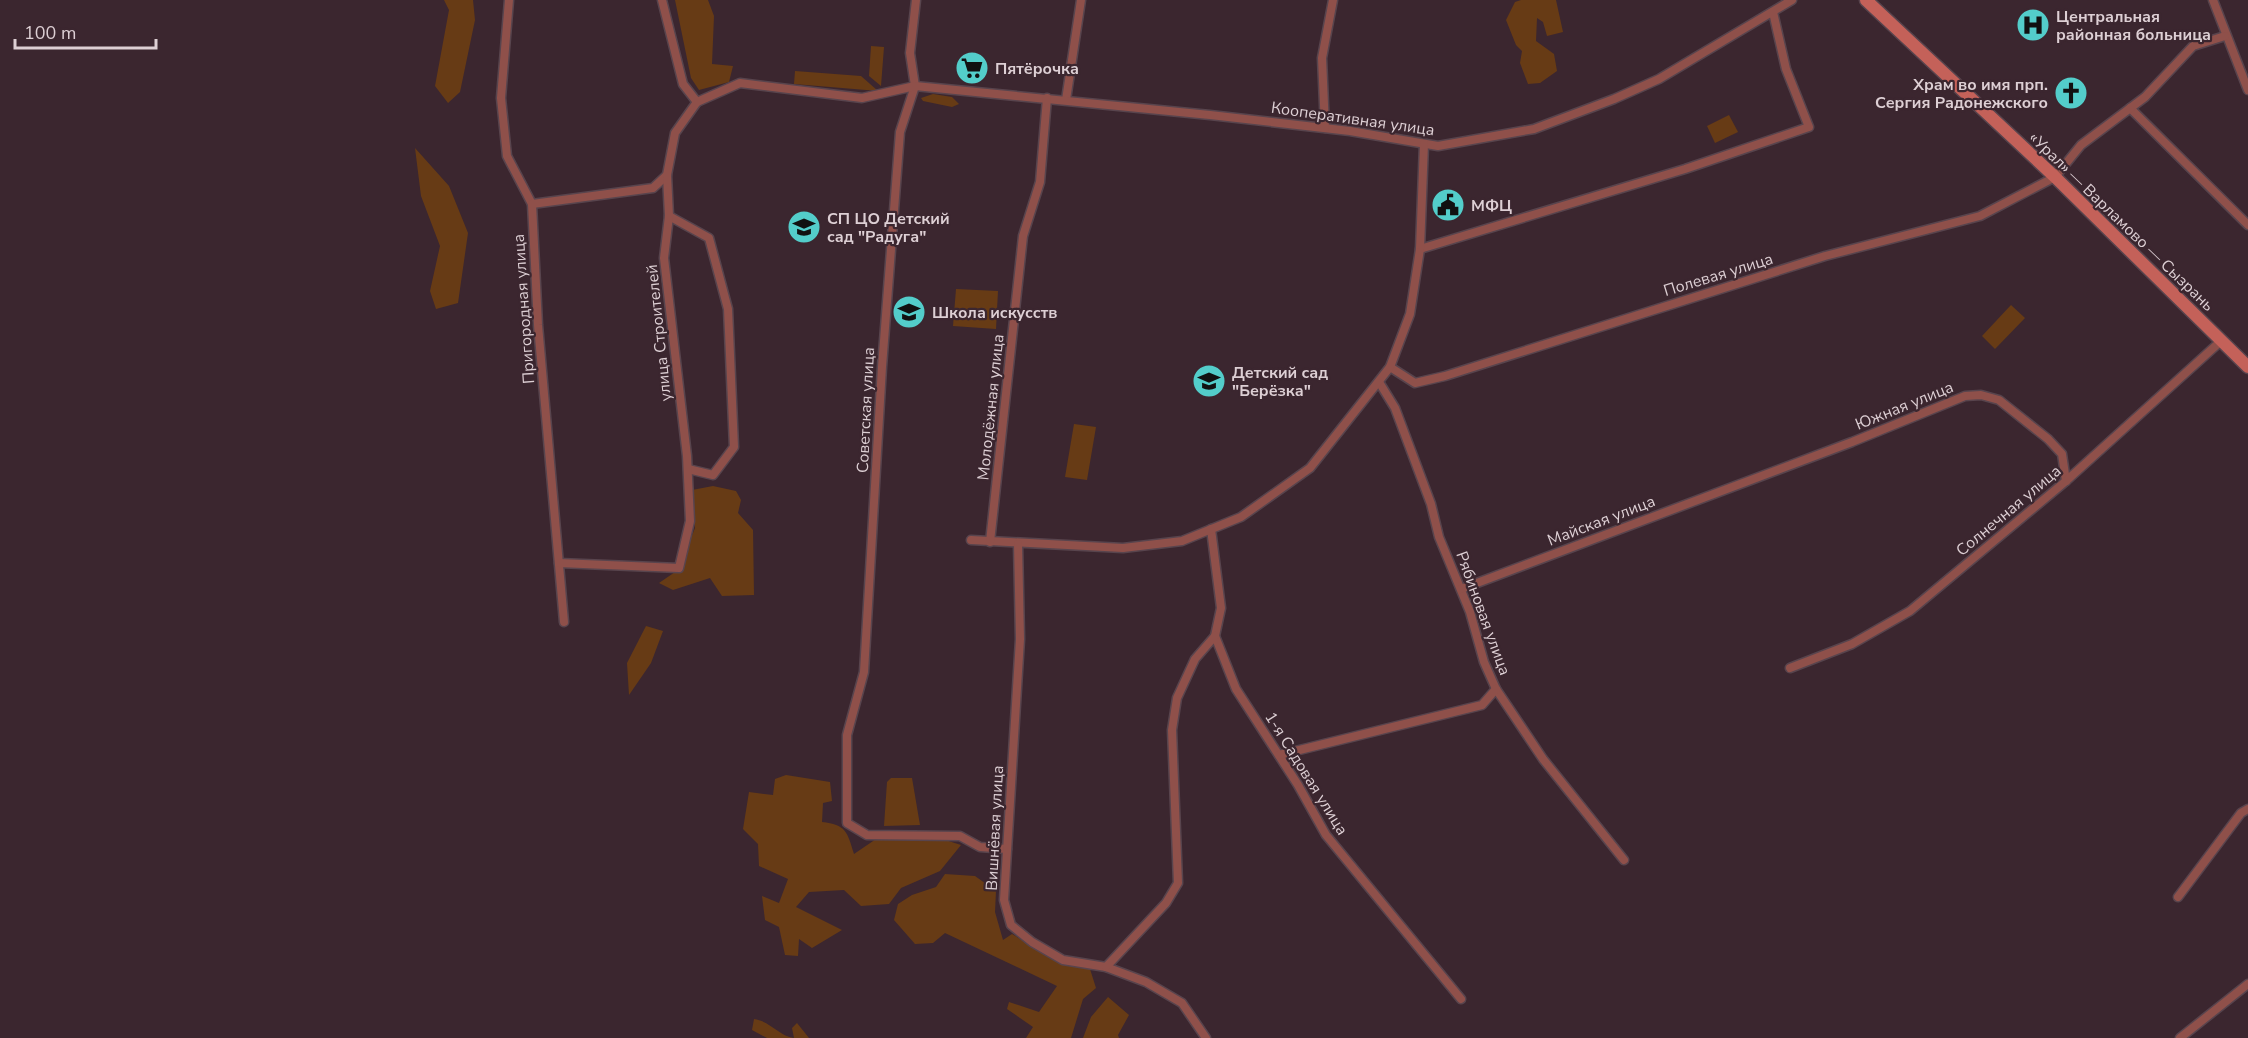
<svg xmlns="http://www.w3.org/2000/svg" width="2248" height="1038" font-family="'Nunito Sans',sans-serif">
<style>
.green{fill:#673b15}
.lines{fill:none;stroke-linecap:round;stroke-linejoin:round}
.minor-casing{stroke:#58444d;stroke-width:11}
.secondary-casing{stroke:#58444d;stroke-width:15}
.minor{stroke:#8f504a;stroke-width:8}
.secondary{stroke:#c46159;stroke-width:12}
.labels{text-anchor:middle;stroke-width:4.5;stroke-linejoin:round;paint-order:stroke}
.poi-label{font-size:16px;font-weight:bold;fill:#ddcfd4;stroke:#3b262f;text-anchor:start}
.street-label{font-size:16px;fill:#ddcfd4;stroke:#3b262f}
</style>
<rect width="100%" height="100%" fill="#3b262f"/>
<g class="green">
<path d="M 444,0 L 473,0 L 475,20 L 460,92 L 448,103 L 435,86 L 449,10 Z"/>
<path d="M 675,0 L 708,0 L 714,16 L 712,64 L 733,66 L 729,82 L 699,90 L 691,78 Z"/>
<path d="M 1521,0 L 1556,0 L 1563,32 L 1547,36 L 1543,22 L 1537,18 L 1536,41 L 1554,54 L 1557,71 L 1540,83 L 1528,84 L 1520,63 L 1522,51 L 1516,45 L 1506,20 L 1515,2 Z"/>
<path d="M 871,46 L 884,47 L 881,86 L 869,76 Z"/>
<path d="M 795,71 L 861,76 L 878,91 L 794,84 Z"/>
<path d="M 933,94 L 952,97 L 959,104 L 952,107 L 923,101 L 921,98 Z"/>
<path d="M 1729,115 L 1738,132 L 1715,143 L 1707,126 Z"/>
<path d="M 415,148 L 449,186 L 468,233 L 458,303 L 436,309 L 430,291 L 440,246 L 421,196 Z"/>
<path d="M 956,289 L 998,291 L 996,329 L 953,326 Z"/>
<path d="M 2011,305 L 2025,318 L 1995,349 L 1982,336 Z"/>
<path d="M 1074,424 L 1096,427 L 1087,480 L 1065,477 Z"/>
<path d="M 713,486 L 736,491 L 741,500 L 738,513 L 753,530 L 754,595 L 722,596 L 710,578 L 673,590 L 659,583 L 678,570 L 695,528 L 692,490 Z"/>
<path d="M 646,626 L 663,631 L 651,663 L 629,695 L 627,663 Z"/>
<path d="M 786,775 L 830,782 L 832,801 L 823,803 L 822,822 C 846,825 847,831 854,854 L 876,839 L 939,838 L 961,845 L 940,871 L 901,888 L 889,904 L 861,906 L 844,890 L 809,892 L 796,907 L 842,930 L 812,948 L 799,939 L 798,956 L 785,955 L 779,927 L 765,920 L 762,896 L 779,903 L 788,879 L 759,866 L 758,844 L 743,829 L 749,792 L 773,795 L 775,779 Z"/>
<path d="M 891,778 L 912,778 L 920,825 L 884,826 L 887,782 Z"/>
<path d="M 945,874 L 975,876 L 996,891 L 995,912 L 1003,940 L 1012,934 L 1064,965 L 1090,969 L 1096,988 L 1083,999 L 1071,1038 L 1026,1038 L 1033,1027 L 1007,1009 L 1009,1002 L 1039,1012 L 1057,986 L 945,933 L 933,943 L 915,944 L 894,920 L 898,904 L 912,895 L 936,887 Z"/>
<path d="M 1108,997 L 1129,1015 L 1118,1035 L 1119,1038 L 1083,1038 L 1091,1017 Z"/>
<path d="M 754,1019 C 770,1021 779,1036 794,1038 L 792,1028 L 797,1023 L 809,1038 L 767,1038 L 752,1030 Z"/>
</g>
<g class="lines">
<g class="minor-casing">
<g id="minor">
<path d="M 509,0 L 501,98 L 507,156 L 532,204 L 538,325 L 564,622"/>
<path d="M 916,0 L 910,53 L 915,86 L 900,132 L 882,367 L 864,672 L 847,735 L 847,823 L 867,835 L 960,836 L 980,847 L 1007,849"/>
<path d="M 2213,0 L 2248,90"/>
<path d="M 1066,100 L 1081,0"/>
<path d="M 697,102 L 740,83 L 862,98 L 915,86 L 1210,115 L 1350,131 L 1438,146 L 1534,129 L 1614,99 L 1659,79 L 1792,0"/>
<path d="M 2130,108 L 2248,225"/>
<path d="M 1325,128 L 1322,58 L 1333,0"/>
<path d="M 532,204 L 653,188 L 667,175"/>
<path d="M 669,216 L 709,238 L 728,309 L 734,447 L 713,475 L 688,469"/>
<path d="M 1420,249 L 1685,169 L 1809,127 L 1786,69 L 1773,12"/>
<path d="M 1390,367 L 1415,383 L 1445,376 L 1825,256 L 1980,216 L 2055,177 L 2081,145 L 2145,97 L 2193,46 L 2225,36"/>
<path d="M 1379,382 L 1395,408 L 1431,504 L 1439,537 L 1470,612 L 1484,662 L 1496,689 L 1543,759 L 1624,860"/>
<path d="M 1211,529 L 1221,608 L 1215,636 L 1236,689 L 1298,785 L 1326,835 L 1461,999"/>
<path d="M 971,540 L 1123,548 L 1182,541 L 1241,517 L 1310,468 L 1390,367 L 1410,314 L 1420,249 L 1424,144"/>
<path d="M 990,542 L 1023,236 L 1040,182 L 1047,98"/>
<path d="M 1018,544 L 1020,639 L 1004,900 L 1011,925 L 1032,942 L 1063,960 L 1106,967 L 1146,982 L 1182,1003 L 1206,1038"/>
<path d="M 559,563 L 679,568 L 690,521 L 687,456 L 664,258 L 669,216 L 667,175 L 675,133 L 697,102 L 683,84 L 662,0"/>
<path d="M 1461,589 L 1852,442 L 1965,396 L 1981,395 L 1999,400 L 2048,439 L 2062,454 L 2066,481"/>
<path d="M 1790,668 L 1852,644 L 1910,611 L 2066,481 L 2221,341"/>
<path d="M 1279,755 L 1482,705 L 1496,689"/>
<path d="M 2178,897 L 2241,813 L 2248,809"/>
<path d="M 1106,967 L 1166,903 L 1178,883 L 1172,730 L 1177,698 L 1195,659 L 1215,636"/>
<path d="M 2180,1038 L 2248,984"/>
</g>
</g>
<g class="secondary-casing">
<path id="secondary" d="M 1866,0 L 2055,177 L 2248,367"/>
</g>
<use href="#minor" class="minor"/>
<use href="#secondary" class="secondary"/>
</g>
<defs>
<g id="hospital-disc" transform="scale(1.725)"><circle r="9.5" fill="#53cdca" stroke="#3b262f"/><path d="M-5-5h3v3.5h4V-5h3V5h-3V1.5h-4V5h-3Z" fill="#111"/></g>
<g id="supermarket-disc" transform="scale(1.725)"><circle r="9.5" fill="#53cdca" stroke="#3b262f"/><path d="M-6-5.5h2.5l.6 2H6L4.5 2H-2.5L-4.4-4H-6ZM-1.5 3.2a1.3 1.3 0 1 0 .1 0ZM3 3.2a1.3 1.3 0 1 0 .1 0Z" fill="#111"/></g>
<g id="church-disc" transform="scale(1.725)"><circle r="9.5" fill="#53cdca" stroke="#3b262f"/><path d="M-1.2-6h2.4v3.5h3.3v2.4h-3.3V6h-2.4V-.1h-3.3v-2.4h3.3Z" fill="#111"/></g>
<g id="civic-disc" transform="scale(1.725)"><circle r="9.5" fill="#53cdca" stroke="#3b262f"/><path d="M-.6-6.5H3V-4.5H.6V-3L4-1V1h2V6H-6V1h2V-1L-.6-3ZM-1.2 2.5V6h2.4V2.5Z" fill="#111"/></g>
<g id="school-disc" transform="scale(1.725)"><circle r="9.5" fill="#53cdca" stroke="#3b262f"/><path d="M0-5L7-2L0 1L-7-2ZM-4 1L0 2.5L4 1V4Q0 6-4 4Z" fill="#111"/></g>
</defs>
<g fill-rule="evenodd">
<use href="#hospital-disc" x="2033" y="25"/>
<use href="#supermarket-disc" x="972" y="68"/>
<use href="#church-disc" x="2071" y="93"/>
<use href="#civic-disc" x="1448" y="205"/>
<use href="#school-disc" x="804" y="227"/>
<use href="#school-disc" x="909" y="312"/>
<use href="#school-disc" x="1209" y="381"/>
</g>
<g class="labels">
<g class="poi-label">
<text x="2056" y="22">Центральная<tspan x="2056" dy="18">районная больница</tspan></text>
<text x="995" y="74">Пятёрочка</text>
<text x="2048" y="90" text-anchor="end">Храм во имя прп.<tspan x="2048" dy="18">Сергия Радонежского</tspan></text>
<text x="1471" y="211">МФЦ</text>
<text x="827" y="224">СП ЦО Детский<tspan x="827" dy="18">сад "Радуга"</tspan></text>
<text x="932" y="318">Школа искусств</text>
<text x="1232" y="378">Детский сад<tspan x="1232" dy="18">"Берёзка"</tspan></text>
</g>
<g class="street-label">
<text transform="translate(1353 118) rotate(8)" y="6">Кооперативная улица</text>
<text transform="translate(2122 221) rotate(44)" y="6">«Урал» — Варламово — Сызрань</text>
<text transform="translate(1718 274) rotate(-17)" y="6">Полевая улица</text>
<text transform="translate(523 309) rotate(-94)" y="6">Пригородная улица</text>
<text transform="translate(658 333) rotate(-96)" y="6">улица Строителей</text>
<text transform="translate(1904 405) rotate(-22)" y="6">Южная улица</text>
<text transform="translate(990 407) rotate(-84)" y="6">Молодёжная улица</text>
<text transform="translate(865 410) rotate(-87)" y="6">Советская улица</text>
<text transform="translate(2008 510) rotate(-40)" y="6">Солнечная улица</text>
<text transform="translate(1601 520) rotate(-21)" y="6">Майская улица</text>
<text transform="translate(1484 613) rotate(70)" y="6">Рябиновая улица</text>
<text transform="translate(1307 773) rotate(58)" y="6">1-я Садовая улица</text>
<text transform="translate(994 828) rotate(-87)" y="6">Вишнёвая улица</text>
</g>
</g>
<path d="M15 39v9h141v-9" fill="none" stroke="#ddcfd4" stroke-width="3"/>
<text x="24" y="39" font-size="18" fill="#ddcfd4" stroke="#3b262f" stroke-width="4.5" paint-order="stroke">100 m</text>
</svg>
